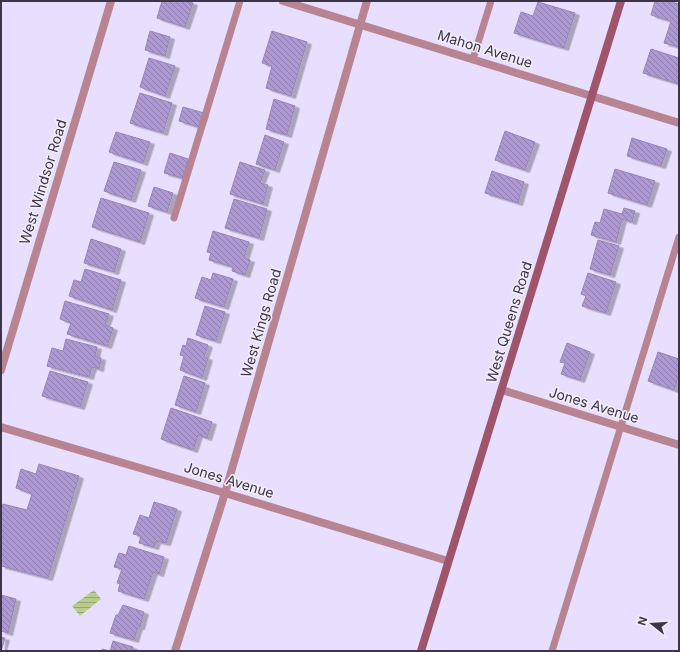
<svg xmlns="http://www.w3.org/2000/svg" width="680" height="652" font-family="Inter,sans-serif">
<style>
.water{fill:url(#water-rules)}
.building{fill:url(#building-back-hatch);stroke:#9685b3;filter:url(#shadow)}
.lines{fill:none;stroke-linecap:round;stroke-linejoin:round}
.lane{stroke:#b88492;stroke-width:7}
.street{stroke:#b88492;stroke-width:8}
.secondary{stroke:#9e546b;stroke-width:8}
.labels{text-anchor:middle;stroke-width:3;stroke-linejoin:round;paint-order:stroke}
.street-label{font-size:14px;fill:#3c3549;stroke:#f3effa}
</style>
<defs>
<pattern id="water-rules" width="6" height="5" patternUnits="userSpaceOnUse"><rect width="6" height="5" fill="#bacc8b"/><path d="M0 2.5h6" fill="none" stroke="#98a674"/></pattern>
<pattern id="building-back-hatch" width="6" height="6" patternUnits="userSpaceOnUse"><rect width="6" height="6" fill="#ae98d4"/><path d="M-1 5l2 2M0 0l6 6M5-1l2 2" fill="none" stroke="#8f7dae"/></pattern>
<filter id="shadow"><feDropShadow dx="4.5" dy="2.5" stdDeviation="0" flood-color="#0004"/></filter>
</defs>
<rect width="100%" height="100%" fill="#e8defd"/>
<path class="water" d="M 94,590 L 101,599 L 80,616 L 72,606 Z"/>
<g class="building">
<path d="M 162,1 L 187,1 L 193,3 L 185,27 L 157,18 Z"/>
<path d="M 655,1 L 668,1 L 679,4 L 679,47 L 664,43 L 671,21 L 651,15 Z"/>
<path d="M 538,2 L 575,13 L 564,48 L 514,33 L 521,12 L 533,16 Z"/>
<path d="M 150,31 L 170,37 L 165,56 L 145,50 Z"/>
<path d="M 272,31 L 307,42 L 291,96 L 266,88 L 272,66 L 262,63 Z"/>
<path d="M 651,49 L 679,58 L 679,84 L 643,73 Z"/>
<path d="M 149,58 L 175,66 L 165,96 L 140,87 Z"/>
<path d="M 140,93 L 172,103 L 163,133 L 130,123 Z"/>
<path d="M 274,99 L 295,106 L 287,135 L 266,129 Z"/>
<path d="M 183,107 L 204,113 L 199,127 L 179,121 Z"/>
<path d="M 505,131 L 535,142 L 525,170 L 495,160 Z"/>
<path d="M 116,132 L 150,142 L 143,163 L 109,152 Z"/>
<path d="M 265,135 L 284,142 L 275,170 L 256,164 Z"/>
<path d="M 632,138 L 667,149 L 661,166 L 627,156 Z"/>
<path d="M 170,153 L 188,159 L 183,178 L 164,173 Z"/>
<path d="M 114,162 L 141,170 L 131,200 L 104,191 Z"/>
<path d="M 240,162 L 265,170 L 260,183 L 268,185 L 263,204 L 230,194 Z"/>
<path d="M 615,169 L 655,181 L 647,205 L 608,193 Z"/>
<path d="M 492,171 L 524,182 L 518,203 L 485,193 Z"/>
<path d="M 154,187 L 173,193 L 167,212 L 148,206 Z"/>
<path d="M 101,198 L 149,213 L 140,242 L 92,227 Z"/>
<path d="M 234,199 L 267,209 L 259,238 L 225,228 Z"/>
<path d="M 624,208 L 635,211 L 632,222 L 622,219 L 616,242 L 591,235 L 595,222 L 600,223 L 604,209 L 622,214 Z"/>
<path d="M 213,231 L 249,242 L 244,258 L 250,260 L 245,275 L 232,271 L 233,267 L 209,260 L 211,253 L 207,252 Z"/>
<path d="M 91,239 L 121,249 L 114,272 L 84,263 Z"/>
<path d="M 598,240 L 619,246 L 610,275 L 590,269 Z"/>
<path d="M 85,269 L 121,280 L 112,310 L 69,296 L 74,280 L 81,282 Z"/>
<path d="M 213,273 L 233,279 L 224,307 L 195,298 L 202,277 L 211,280 Z"/>
<path d="M 588,273 L 616,282 L 606,313 L 582,306 L 586,296 L 581,294 Z"/>
<path d="M 65,301 L 109,314 L 105,325 L 113,328 L 107,346 L 67,334 L 71,323 L 60,319 Z"/>
<path d="M 205,306 L 225,312 L 216,341 L 196,335 Z"/>
<path d="M 188,338 L 208,345 L 204,357 L 208,358 L 202,378 L 180,370 L 184,356 L 180,355 L 183,345 L 186,346 Z"/>
<path d="M 66,339 L 97,347 L 95,356 L 101,358 L 99,369 L 92,367 L 89,377 L 47,366 L 52,348 L 63,351 Z"/>
<path d="M 567,343 L 590,352 L 580,380 L 561,374 L 565,363 L 560,362 Z"/>
<path d="M 658,352 L 679,359 L 679,374 L 674,390 L 648,381 Z"/>
<path d="M 50,371 L 88,382 L 80,407 L 42,396 Z"/>
<path d="M 184,376 L 205,383 L 196,412 L 175,405 Z"/>
<path d="M 171,408 L 212,422 L 207,438 L 198,435 L 193,450 L 161,439 Z"/>
<path d="M 39,464 L 79,476 L 48,578 L 1,566 L 1,510 L 3,504 L 27,510 L 32,494 L 16,488 L 21,469 L 36,474 Z"/>
<path d="M 154,502 L 177,509 L 166,543 L 156,541 L 154,547 L 139,543 L 141,536 L 133,534 L 140,515 L 149,518 Z"/>
<path d="M 129,546 L 164,557 L 159,574 L 153,572 L 144,599 L 118,591 L 120,584 L 117,583 L 122,569 L 114,567 L 119,553 L 126,555 Z"/>
<path d="M 1,595 L 16,599 L 8,633 L 1,631 Z"/>
<path d="M 123,605 L 144,612 L 140,627 L 138,627 L 134,640 L 110,633 L 116,615 L 118,615 Z"/>
<path d="M 1,637 L 5,638 L 1,651 Z"/>
<path d="M 113,641 L 133,647 L 132,651 L 102,651 L 102,649 L 110,651 Z"/>
</g>
<g class="lines">
<g class="lane">
<path d="M 473,59 L 491,1"/>
<path d="M 174,218 L 240,1"/>
<path d="M 552,651 L 679,237"/>
</g>
<g class="street">
<path d="M 283,1 L 679,123"/>
<path d="M 1,370 L 111,1"/>
<path d="M 502,390 L 679,445"/>
<path d="M 1,427 L 225,493 L 448,561"/>
<path d="M 175,651 L 225,493 L 367,1"/>
</g>
<path class="secondary" d="M 421,651 L 621,1"/>
</g>
<g class="labels">
<g class="street-label">
<text transform="translate(485 49) rotate(17)" y="5">Mahon Avenue</text>
<text transform="translate(43 182) rotate(-73)" y="5">West Windsor Road</text>
<text transform="translate(509 322) rotate(-73)" y="5">West Queens Road</text>
<text transform="translate(261 323) rotate(-74)" y="5">West Kings Road</text>
<text transform="translate(594 405) rotate(17)" y="5">Jones Avenue</text>
<text transform="translate(229 480) rotate(17)" y="5">Jones Avenue</text>
</g>
</g>
<rect width="680" height="652" fill="none" stroke="#3c3549" stroke-width="4"/>
<g transform="translate(652 624) rotate(287)" stroke="#f3effa" stroke-width="3" paint-order="stroke">
<path d="M0-3L7 15L0 10L-7 15Z" fill="#3c3549"/>
<text y="-6" font-size="11" font-weight="bold" text-anchor="middle" fill="#3c3549">N</text>
</g>
</svg>
